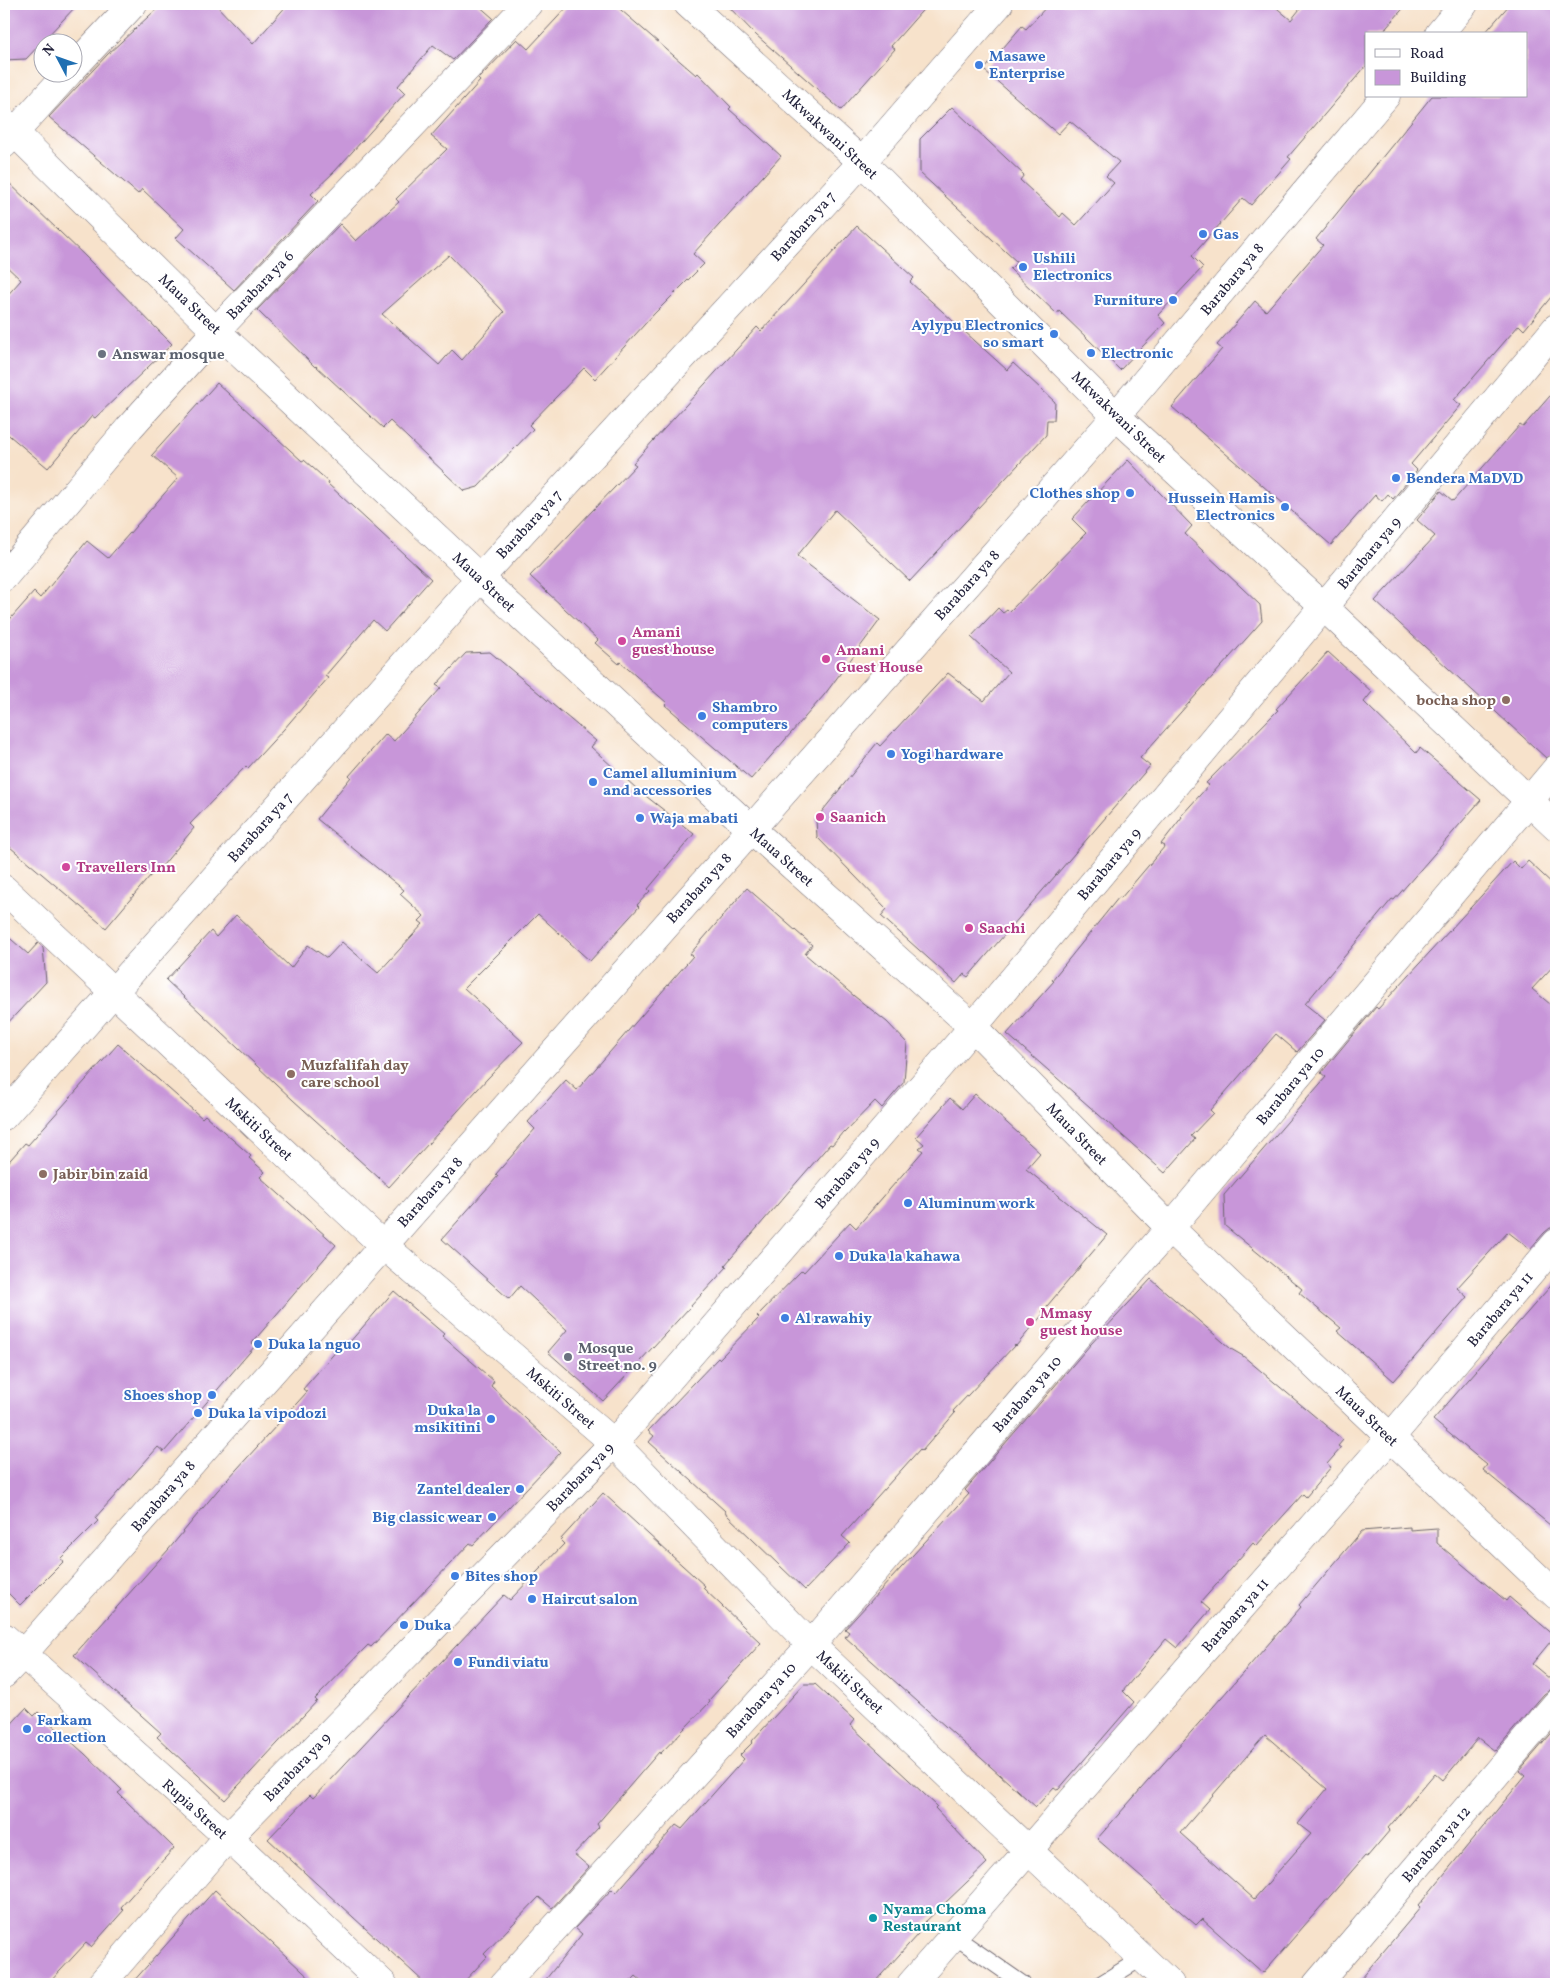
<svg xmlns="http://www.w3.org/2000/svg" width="1560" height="1988" font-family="Vollkorn,serif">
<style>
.building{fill:#c896d9;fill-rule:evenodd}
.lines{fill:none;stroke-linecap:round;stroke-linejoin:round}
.lane-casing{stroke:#6d656d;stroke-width:17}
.street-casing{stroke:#6d656d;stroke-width:29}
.lane{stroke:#fff;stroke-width:15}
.street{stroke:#fff;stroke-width:28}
.shop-dot{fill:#3f7fe0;stroke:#fff;stroke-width:2}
.worship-dot{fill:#6b7280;stroke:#fff;stroke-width:2}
.hotel-dot{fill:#d1479c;stroke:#fff;stroke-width:2}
.education-dot{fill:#8d6e63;stroke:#fff;stroke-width:2}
.culture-dot{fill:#0f9aa8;stroke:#fff;stroke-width:2}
.labels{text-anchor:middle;stroke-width:4;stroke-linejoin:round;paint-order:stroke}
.shop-label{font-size:15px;font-weight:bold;fill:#366cbe;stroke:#fff;text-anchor:start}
.street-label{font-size:15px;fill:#22223b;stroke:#fff}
.worship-label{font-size:15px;font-weight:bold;fill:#5b616d;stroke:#fff;text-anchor:start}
.hotel-label{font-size:15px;font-weight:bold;fill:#b23c85;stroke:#fff;text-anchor:start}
.education-label{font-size:15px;font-weight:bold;fill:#785e54;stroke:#fff;text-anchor:start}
.culture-label{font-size:15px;font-weight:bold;fill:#0d838f;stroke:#fff;text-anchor:start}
</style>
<rect width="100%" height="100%" fill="#fff"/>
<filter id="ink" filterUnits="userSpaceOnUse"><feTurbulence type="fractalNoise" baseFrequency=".02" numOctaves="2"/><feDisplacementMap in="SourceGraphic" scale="10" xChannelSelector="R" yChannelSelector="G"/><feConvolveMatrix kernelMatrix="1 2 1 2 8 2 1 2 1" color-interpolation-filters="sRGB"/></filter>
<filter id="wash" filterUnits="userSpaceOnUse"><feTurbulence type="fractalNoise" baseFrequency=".0096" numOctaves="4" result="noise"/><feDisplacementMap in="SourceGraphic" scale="20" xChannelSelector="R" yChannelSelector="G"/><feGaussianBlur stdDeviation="1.12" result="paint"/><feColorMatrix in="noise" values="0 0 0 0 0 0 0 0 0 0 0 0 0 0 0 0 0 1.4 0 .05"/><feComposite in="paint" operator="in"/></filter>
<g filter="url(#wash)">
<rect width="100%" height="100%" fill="#f7e2cb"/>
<g id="blocks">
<g class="building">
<path d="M 4,4 L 78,4 L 26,59 L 4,60 Z"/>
<path d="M 162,4 L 215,4 L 253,44 L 288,4 L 477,4 L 493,18 L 453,60 L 433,45 L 398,86 L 405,93 L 335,171 L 311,194 L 318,201 L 234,290 L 176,238 L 184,229 L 142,189 L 138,194 L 49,117 L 108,54 Z"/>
<path d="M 570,4 L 614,4 L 696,75 L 698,73 L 731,107 L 729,109 L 781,156 L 693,254 L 704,264 L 654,314 L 595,379 L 584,368 L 529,425 L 533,429 L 478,487 L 464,491 L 390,421 L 383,428 L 316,366 L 315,367 L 257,310 L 340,224 L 356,241 L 399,202 L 396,199 L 447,149 L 431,136 L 480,81 L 478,79 L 517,39 L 528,49 ZM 449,255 L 504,312 L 462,360 L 452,350 L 439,365 L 382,314 Z"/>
<path d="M 726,4 L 928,4 L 891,46 L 895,49 L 841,110 L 756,35 Z"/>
<path d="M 1049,4 L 1272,4 L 1291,20 L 1304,4 L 1407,4 L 1381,34 L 1366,34 L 1366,66 L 1288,157 L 1291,159 L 1251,205 L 1243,198 L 1192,256 L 1203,267 L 1158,315 L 1165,323 L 1120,370 L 1059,311 L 1057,314 L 1010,269 L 1017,262 L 920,173 L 920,139 L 952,107 L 1024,175 L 1020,180 L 1060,217 L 1063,213 L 1076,225 L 1114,183 L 1106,176 L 1119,162 L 1070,121 L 1058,134 L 984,70 L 1022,26 L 1026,29 Z"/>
<path d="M 1510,4 L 1556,4 L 1556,291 L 1524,330 L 1519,325 L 1454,400 L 1461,405 L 1411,464 L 1417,470 L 1393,499 L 1388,494 L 1382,501 L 1375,495 L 1331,545 L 1172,407 L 1222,349 L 1217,345 L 1255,301 L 1266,311 L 1323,245 L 1316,239 L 1432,96 L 1526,96 L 1526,34 L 1484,34 Z"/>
<path d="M 4,178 L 86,257 L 172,344 L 95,418 L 92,416 L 48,468 L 4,431 L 4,299 L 21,280 L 4,264 Z"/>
<path d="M 857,226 L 914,278 L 910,282 L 1007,370 L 1013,363 L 1055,402 L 1054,420 L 1047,420 L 1046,435 L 910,581 L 835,510 L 797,556 L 880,620 L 825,694 L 751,779 L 665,705 L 667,703 L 620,662 L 619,664 L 595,643 L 598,640 L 530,576 L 636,465 L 633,463 L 757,327 L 761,331 Z"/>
<path d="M 217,383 L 302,461 L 304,460 L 329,482 L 328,484 L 431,579 L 385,631 L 373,620 L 325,676 L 328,678 L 284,729 L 248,768 L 246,766 L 190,824 L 194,828 L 158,871 L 156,869 L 106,928 L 4,842 L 4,626 L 34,592 L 40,598 L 87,541 L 108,558 L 178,478 L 152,455 Z"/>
<path d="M 1556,389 L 1556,754 L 1546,758 L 1375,601 L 1435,536 L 1417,520 L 1441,491 L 1453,501 L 1520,425 L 1523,427 Z"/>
<path d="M 1128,460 L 1192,526 L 1185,534 L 1260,605 L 1262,621 L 1140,758 L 1150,766 L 968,977 L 964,974 L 956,983 L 881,916 L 887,909 L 817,837 L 816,819 L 877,743 L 880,746 L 948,673 L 984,701 L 1009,672 L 971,637 L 998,608 L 1003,613 L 1007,610 L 1009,612 L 1086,533 L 1072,519 Z"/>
<path d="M 490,652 L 596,741 L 591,747 L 637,789 L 694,834 L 648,889 L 650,891 L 637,905 L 639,907 L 590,961 L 538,914 L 464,988 L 523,1042 L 487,1079 L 389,1187 L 293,1100 L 166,980 L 211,931 L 216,937 L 236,915 L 291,968 L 308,945 L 327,958 L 342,942 L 378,973 L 423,924 L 419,921 L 424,916 L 400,894 L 404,890 L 317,819 L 351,777 L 349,776 L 386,734 L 394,741 L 441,688 L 436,685 L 466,653 Z"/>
<path d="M 1328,652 L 1372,692 L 1364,702 L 1416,753 L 1420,748 L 1481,800 L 1394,900 L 1392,899 L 1305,1004 L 1325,1020 L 1297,1052 L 1276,1034 L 1210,1110 L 1213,1113 L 1191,1136 L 1195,1139 L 1165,1173 L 1007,1034 L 1054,981 L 1052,980 L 1119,897 L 1121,898 L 1165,846 L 1161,844 L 1182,817 L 1181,816 L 1209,785 L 1206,783 L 1278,710 L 1276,709 Z"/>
<path d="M 1513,861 L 1521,869 L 1528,861 L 1556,887 L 1556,963 L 1532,989 L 1556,1009 L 1556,1228 L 1550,1228 L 1544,1233 L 1530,1249 L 1508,1232 L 1457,1288 L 1467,1297 L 1394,1381 L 1337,1331 L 1341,1328 L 1299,1293 L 1302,1289 L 1225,1226 L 1224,1195 L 1326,1077 L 1321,1073 L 1376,1007 L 1378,1009 Z"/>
<path d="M 747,888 L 812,945 L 805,954 L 854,996 L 887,1022 L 907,1043 L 904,1082 L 882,1108 L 875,1101 L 844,1133 L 843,1132 L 832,1145 L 830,1144 L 725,1265 L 727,1267 L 603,1401 L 548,1352 L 567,1330 L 520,1286 L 509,1299 L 442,1239 L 498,1176 L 496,1174 L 535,1129 L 528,1122 L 566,1080 L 577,1090 L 693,956 L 690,954 Z"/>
<path d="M 4,933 L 28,954 L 38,943 L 43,947 L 46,982 L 4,1027 Z"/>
<path d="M 118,1044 L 202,1118 L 205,1115 L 251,1156 L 249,1158 L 265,1172 L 260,1177 L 336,1245 L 252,1343 L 255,1346 L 164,1452 L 158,1447 L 95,1518 L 98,1521 L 60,1559 L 64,1561 L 20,1605 L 4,1589 L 4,1167 L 25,1143 L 28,1145 Z"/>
<path d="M 975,1094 L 1040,1153 L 1026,1169 L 1107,1235 L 1042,1312 L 1044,1313 L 1016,1346 L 1015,1345 L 953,1411 L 955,1413 L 922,1451 L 920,1449 L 842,1536 L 850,1543 L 805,1590 L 727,1515 L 725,1511 L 649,1442 L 654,1436 L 648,1431 L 718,1358 L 719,1359 L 759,1318 L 757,1316 L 802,1270 L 804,1272 L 850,1222 L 856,1228 L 923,1151 L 919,1148 L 924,1144 L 916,1137 L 950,1098 L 962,1109 Z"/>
<path d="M 1151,1279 L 1231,1349 L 1243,1356 L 1343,1440 L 1338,1446 L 1341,1448 L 1327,1464 L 1331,1467 L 1306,1497 L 1303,1494 L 1256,1546 L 1253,1543 L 1201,1602 L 1210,1610 L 1177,1648 L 1166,1639 L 1123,1691 L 1134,1702 L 1058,1790 L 1054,1787 L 1036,1807 L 845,1637 L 849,1632 L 845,1629 L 969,1494 L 965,1490 L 1091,1344 Z"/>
<path d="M 1556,1280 L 1556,1530 L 1483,1470 L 1487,1465 L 1433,1420 Z"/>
<path d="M 394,1291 L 444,1334 L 442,1336 L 494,1381 L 491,1386 L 561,1452 L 473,1545 L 470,1543 L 371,1647 L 368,1645 L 315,1699 L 317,1701 L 225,1800 L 157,1737 L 161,1733 L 74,1655 L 169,1549 L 217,1491 L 307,1392 L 303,1389 L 339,1348 L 342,1351 Z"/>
<path d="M 603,1493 L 705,1586 L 703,1588 L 761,1643 L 709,1700 L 710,1702 L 660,1754 L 659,1752 L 597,1824 L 599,1827 L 574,1854 L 589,1867 L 552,1908 L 539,1897 L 484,1954 L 487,1957 L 462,1984 L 426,1984 L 268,1839 L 310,1795 L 313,1798 L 504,1595 L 510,1600 L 564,1544 L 560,1540 Z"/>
<path d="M 1410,1527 L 1410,1530 L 1437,1528 L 1437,1543 L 1506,1601 L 1509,1597 L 1555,1636 L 1532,1664 L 1556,1684 L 1556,1689 L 1550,1690 L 1544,1694 L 1495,1751 L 1478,1738 L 1443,1780 L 1435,1773 L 1388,1828 L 1390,1830 L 1367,1857 L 1365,1856 L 1263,1973 L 1202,1919 L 1196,1925 L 1097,1839 L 1301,1607 L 1299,1605 L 1362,1531 ZM 1265,1735 L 1327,1789 L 1298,1824 L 1311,1834 L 1254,1899 L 1180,1833 Z"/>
<path d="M 804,1684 L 815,1684 L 854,1720 L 850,1725 L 937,1806 L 935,1808 L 987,1863 L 924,1923 L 926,1925 L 873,1984 L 645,1984 L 636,1976 L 628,1984 L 625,1981 L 622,1984 L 542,1984 L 582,1934 L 575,1928 L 612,1889 L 616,1893 L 676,1825 L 682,1829 L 744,1759 L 740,1755 L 753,1742 L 752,1741 Z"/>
<path d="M 26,1708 L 34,1716 L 38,1712 L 85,1754 L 122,1790 L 118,1793 L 174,1848 L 121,1907 L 124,1910 L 91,1947 L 86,1943 L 48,1984 L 4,1984 L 4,1732 Z"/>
<path d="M 1556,1728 L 1556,1984 L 1356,1984 L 1420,1908 L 1418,1906 L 1525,1776 L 1519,1771 Z"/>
<path d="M 215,1890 L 316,1984 L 131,1984 Z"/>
</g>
</g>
</g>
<g filter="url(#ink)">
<use href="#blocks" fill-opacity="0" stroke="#6d656d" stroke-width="1"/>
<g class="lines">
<g class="lane-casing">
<g id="lane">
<path d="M 954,1936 L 1023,1984"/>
<path d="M 1100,1984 L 1142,1958"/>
</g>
</g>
<g class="street-casing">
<g id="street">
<path d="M 688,4 L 862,162 L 1116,416 L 1324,607 L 1556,826"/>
<path d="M 1439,34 L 1464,4"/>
<path d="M 72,69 L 133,4"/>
<path d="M 4,122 L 216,331 L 480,578 L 751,829 L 973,1027 L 1170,1228 L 1556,1595"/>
<path d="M 4,144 L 69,72"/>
<path d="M 4,577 L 130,427 L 216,331 L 528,4"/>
<path d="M 4,889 L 383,1245 L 614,1443 L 811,1645 L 1170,1984"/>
<path d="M 4,1116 L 480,578 L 862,162 L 999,4"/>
<path d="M 4,1637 L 228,1837 L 383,1984"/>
<path d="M 4,1674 L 22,1655 L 1116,416 L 1386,96"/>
<path d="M 101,1984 L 228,1837 L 614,1443 L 973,1027 L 1556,328"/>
<path d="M 504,1984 L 811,1645 L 1170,1228 L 1556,769"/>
<path d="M 911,1984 L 1390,1438 L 1556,1243"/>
<path d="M 1317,1984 L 1556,1704"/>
</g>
</g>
<use href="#lane" class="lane"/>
<use href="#street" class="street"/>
</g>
</g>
<g class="shop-dot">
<circle cx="979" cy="65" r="5"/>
<circle cx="1203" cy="234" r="5"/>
<circle cx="1023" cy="267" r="5"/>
<circle cx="1173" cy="300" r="5"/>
<circle cx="1054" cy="334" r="5"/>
<circle cx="1091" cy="353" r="5"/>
<circle cx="1396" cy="478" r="5"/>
<circle cx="1130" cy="493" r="5"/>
<circle cx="1285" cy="507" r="5"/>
<circle cx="702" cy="716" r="5"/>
<circle cx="891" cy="754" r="5"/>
<circle cx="593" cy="782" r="5"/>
<circle cx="640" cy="818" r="5"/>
<circle cx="908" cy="1203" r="5"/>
<circle cx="839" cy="1256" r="5"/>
<circle cx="785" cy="1318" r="5"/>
<circle cx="258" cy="1344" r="5"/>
<circle cx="212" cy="1395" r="5"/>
<circle cx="198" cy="1413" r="5"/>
<circle cx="491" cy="1419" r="5"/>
<circle cx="520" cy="1489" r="5"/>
<circle cx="492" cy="1517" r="5"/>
<circle cx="455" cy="1576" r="5"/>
<circle cx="532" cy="1599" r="5"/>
<circle cx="404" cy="1625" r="5"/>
<circle cx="458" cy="1662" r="5"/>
<circle cx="27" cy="1729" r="5"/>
</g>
<g class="worship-dot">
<circle cx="102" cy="354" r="5"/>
<circle cx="568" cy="1357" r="5"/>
</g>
<g class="hotel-dot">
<circle cx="622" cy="641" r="5"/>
<circle cx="826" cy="659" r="5"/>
<circle cx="820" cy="817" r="5"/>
<circle cx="66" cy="867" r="5"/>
<circle cx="969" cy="928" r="5"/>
<circle cx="1030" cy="1322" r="5"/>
</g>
<g class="education-dot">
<circle cx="1506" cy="700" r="5"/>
<circle cx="291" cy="1074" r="5"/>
<circle cx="43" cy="1174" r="5"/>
</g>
<circle class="culture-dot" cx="873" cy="1918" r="5"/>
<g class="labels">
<g class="shop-label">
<text x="989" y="61">Masawe<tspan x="989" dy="17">Enterprise</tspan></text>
<text x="1213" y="239">Gas</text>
<text x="1033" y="263">Ushili<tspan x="1033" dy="17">Electronics</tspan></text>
<text x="1163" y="305" text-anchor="end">Furniture</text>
<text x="1044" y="330" text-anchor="end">Aylypu Electronics<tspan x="1044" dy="17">so smart</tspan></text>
<text x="1101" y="358">Electronic</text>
<text x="1406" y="483">Bendera MaDVD</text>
<text x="1120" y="498" text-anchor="end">Clothes shop</text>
<text x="1275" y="503" text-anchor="end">Hussein Hamis<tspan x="1275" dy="17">Electronics</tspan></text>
<text x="712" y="712">Shambro<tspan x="712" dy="17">computers</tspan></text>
<text x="901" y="759">Yogi hardware</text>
<text x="603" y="778">Camel alluminium<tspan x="603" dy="17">and accessories</tspan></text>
<text x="650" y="823">Waja mabati</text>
<text x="918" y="1208">Aluminum work</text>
<text x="849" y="1261">Duka la kahawa</text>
<text x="795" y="1323">Al rawahiy</text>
<text x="268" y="1349">Duka la nguo</text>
<text x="202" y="1400" text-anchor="end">Shoes shop</text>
<text x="481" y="1415" text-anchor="end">Duka la<tspan x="481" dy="17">msikitini</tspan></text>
<text x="208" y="1418">Duka la vipodozi</text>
<text x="510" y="1494" text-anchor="end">Zantel dealer</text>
<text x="482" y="1522" text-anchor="end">Big classic wear</text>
<text x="465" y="1581">Bites shop</text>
<text x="542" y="1604">Haircut salon</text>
<text x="414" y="1630">Duka</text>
<text x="468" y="1667">Fundi viatu</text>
<text x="37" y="1725">Farkam<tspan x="37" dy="17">collection</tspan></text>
</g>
<g class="street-label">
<text transform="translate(830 134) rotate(43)" y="5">Mkwakwani Street</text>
<text transform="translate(803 226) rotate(-48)" y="5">Barabara ya 7</text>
<text transform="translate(1232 279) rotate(-50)" y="5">Barabara ya 8</text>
<text transform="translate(260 285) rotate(-46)" y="5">Barabara ya 6</text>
<text transform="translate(190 304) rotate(44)" y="5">Maua Street</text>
<text transform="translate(1119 417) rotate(44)" y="5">Mkwakwani Street</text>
<text transform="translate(529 524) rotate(-47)" y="5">Barabara ya 7</text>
<text transform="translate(1369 553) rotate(-50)" y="5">Barabara ya 9</text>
<text transform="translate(484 582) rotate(43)" y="5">Maua Street</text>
<text transform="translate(967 585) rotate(-48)" y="5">Barabara ya 8</text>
<text transform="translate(260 827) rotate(-48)" y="5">Barabara ya 7</text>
<text transform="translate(782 857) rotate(42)" y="5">Maua Street</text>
<text transform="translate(1109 864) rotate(-50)" y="5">Barabara ya 9</text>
<text transform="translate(699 888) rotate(-48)" y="5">Barabara ya 8</text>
<text transform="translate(1290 1086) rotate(-50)" y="5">Barabara ya 10</text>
<text transform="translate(259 1129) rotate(43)" y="5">Mskiti Street</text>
<text transform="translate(1077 1134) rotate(46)" y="5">Maua Street</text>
<text transform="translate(847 1173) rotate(-49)" y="5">Barabara ya 9</text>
<text transform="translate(430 1192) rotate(-48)" y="5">Barabara ya 8</text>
<text transform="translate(1500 1309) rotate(-50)" y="5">Barabara ya 11</text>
<text transform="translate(1027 1394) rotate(-49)" y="5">Barabara ya 10</text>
<text transform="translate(561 1398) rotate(41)" y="5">Mskiti Street</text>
<text transform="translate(1367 1416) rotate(44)" y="5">Maua Street</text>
<text transform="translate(580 1477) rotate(-46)" y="5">Barabara ya 9</text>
<text transform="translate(163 1496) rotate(-49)" y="5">Barabara ya 8</text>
<text transform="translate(1235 1615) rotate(-49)" y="5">Barabara ya 11</text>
<text transform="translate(850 1682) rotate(43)" y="5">Mskiti Street</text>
<text transform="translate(761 1700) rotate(-48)" y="5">Barabara ya 10</text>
<text transform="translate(297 1767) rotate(-46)" y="5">Barabara ya 9</text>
<text transform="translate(195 1809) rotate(42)" y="5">Rupia Street</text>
<text transform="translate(1436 1844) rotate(-49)" y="5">Barabara ya 12</text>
</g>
<g class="worship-label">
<text x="112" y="359">Answar mosque</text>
<text x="578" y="1353">Mosque<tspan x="578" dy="17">Street no. 9</tspan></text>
</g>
<g class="hotel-label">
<text x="632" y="637">Amani<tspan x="632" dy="17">guest house</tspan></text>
<text x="836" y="655">Amani<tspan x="836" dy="17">Guest House</tspan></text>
<text x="830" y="822">Saanich</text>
<text x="76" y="872">Travellers Inn</text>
<text x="979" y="933">Saachi</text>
<text x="1040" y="1318">Mmasy<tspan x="1040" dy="17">guest house</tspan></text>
</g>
<g class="education-label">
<text x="1496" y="705" text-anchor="end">bocha shop</text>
<text x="301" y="1070">Muzfalifah day<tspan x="301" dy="17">care school</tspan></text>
<text x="53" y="1179">Jabir bin zaid</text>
</g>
<g class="culture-label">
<text x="883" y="1914">Nyama Choma<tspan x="883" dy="17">Restaurant</tspan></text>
</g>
</g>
<rect width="1560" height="1988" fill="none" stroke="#fff" stroke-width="20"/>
<rect x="1365" y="32" width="162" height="65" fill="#ffffff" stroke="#a7a7b1"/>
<rect x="1375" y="49" width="25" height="8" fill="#ffffff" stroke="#a7a7b1"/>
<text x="1410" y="58" font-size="15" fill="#22223b">Road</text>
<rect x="1375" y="70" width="25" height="15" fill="#c896d9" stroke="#a7a7b1"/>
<text x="1410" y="82" font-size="15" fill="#22223b">Building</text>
<g transform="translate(58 58) rotate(311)"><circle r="24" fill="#ffffff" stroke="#a7a7b1"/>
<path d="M0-4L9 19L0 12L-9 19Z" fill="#1f6fb2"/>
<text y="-8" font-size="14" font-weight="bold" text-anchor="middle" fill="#22223b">N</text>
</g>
</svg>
